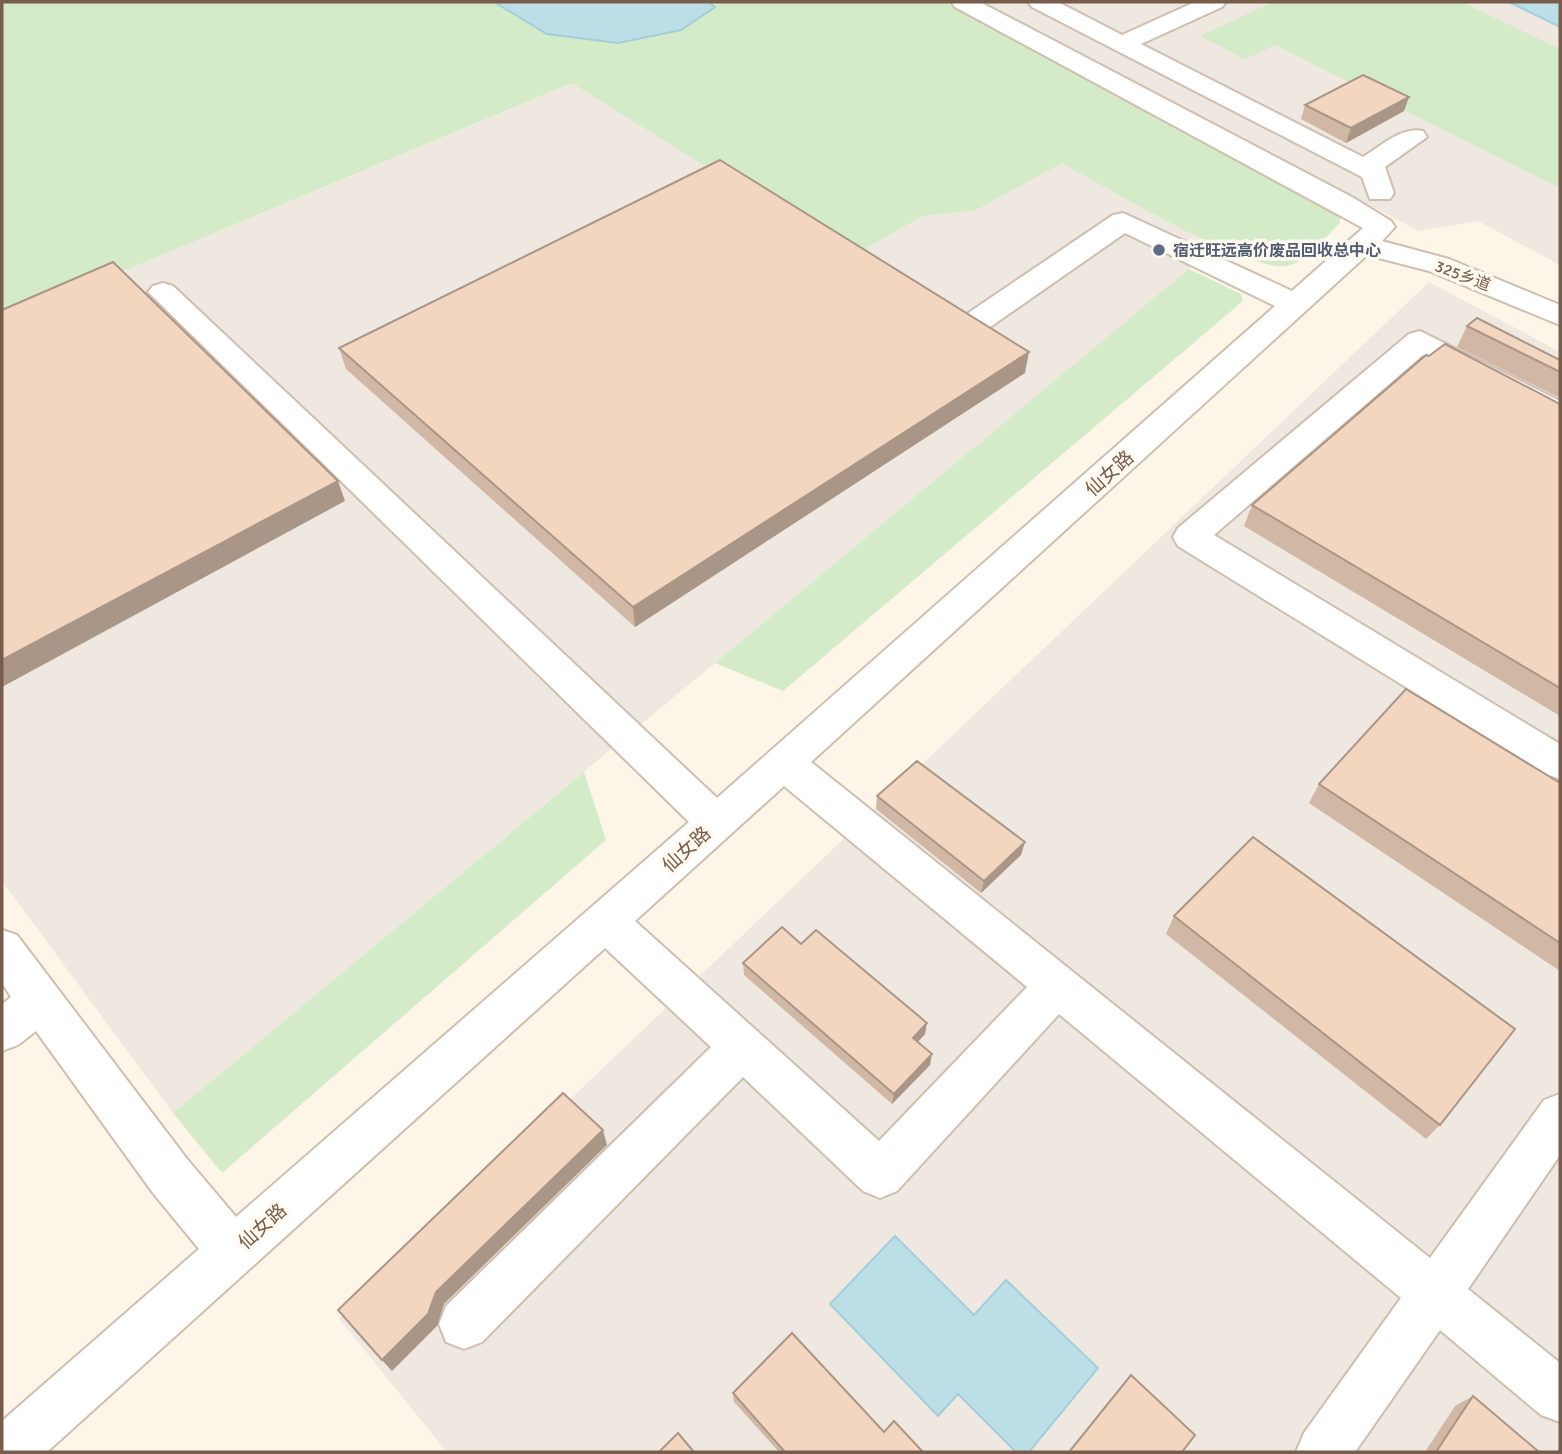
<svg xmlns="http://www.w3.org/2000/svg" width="1562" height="1454" font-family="Signika,'Noto Sans SC',sans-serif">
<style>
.industrial{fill:#eee8e1}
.green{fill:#d3ebc6}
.water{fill:#bcdfe7;stroke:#a2ced9;stroke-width:2}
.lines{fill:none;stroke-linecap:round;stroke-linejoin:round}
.minor-casing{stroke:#cfbead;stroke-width:4}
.minor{fill:#fff;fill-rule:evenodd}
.wall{fill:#d1b8a4}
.shaded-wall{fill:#aa9686}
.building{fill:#f3d6bf;stroke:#aa9686;stroke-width:2}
.service-dot{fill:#5c6f8a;stroke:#fff9ef;stroke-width:2.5}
.labels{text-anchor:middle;stroke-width:7;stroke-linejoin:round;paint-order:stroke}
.far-service-label{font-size:16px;font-weight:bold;fill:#4e5e75;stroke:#fff9ef;text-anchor:start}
.far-street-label{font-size:16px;fill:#785d4b;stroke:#fff9ef}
.street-label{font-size:19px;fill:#785d4b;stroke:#fff9ef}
</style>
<rect width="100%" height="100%" fill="#fdf6e8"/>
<g class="industrial">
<path d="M 766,2 L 1258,212 L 173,1113 L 2,881 L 2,322 Z"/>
<path d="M 984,2 L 1509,2 L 1560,27 L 1560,265 L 1478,221 L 1419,231 Z"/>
<path d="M 1429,282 L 1560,352 L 1560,1452 L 447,1452 L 339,1319 Z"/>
</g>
<g class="green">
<path d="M 2,2 L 944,2 L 1335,209 L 1340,216 L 1340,223 C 1325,237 1306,263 1286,266 C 1250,273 1100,184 1062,163 L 976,210 L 922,216 L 851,257 L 572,83 L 2,322 Z"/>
<path d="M 1273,2 L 1462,2 L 1560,49 L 1560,188 L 1275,45 L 1245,59 L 1200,36 Z"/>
<path d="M 1189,269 L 1241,294 L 1243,301 L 783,691 L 715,663 Z"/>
<path d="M 584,772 L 606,840 L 222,1173 L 173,1113 Z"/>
</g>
<g class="water">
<path d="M 494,2 L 708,2 L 715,7 L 681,30 L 618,43 L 547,34 Z"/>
<path d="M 1509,2 L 1560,2 L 1560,27 Z"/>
<path d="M 895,1236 L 974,1315 L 1006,1280 L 1098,1368 L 1029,1452 L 1016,1452 L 958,1394 L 938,1416 L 830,1304 Z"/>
</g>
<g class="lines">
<g class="minor-casing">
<g id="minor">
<path d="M 951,2 L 980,2 L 1352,197 L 1391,221 L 1395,227 L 1382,241 L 1449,259 L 1560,305 L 1560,325 L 1429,271 L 1367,255 L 811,762 L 1430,1258 L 1544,1100 L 1560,1094 L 1560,1155 L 1468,1289 L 1560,1363 L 1560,1422 L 1541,1415 L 1440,1330 L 1355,1452 L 1296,1452 L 1304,1433 L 1401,1298 L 1059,1014 L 897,1191 L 880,1198 L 863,1191 L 743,1077 L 482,1342 L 464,1349 L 446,1342 L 439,1324 L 446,1306 L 711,1047 L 605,948 L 47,1452 L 2,1452 L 2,1421 L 199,1249 L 153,1193 L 36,1031 L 18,1045 L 2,1051 L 2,1004 L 11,997 L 2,983 L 2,930 L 17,935 L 187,1159 L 236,1217 L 689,822 L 148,292 L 153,286 L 163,283 L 173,286 L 717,798 L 1275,306 L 1125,233 L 983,332 L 972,334 L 961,332 L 957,325 L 961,318 L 1113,215 L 1123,213 L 1292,291 L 1363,228 L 955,7 ZM 784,786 L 1027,987 L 879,1141 L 635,921 Z"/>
<path d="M 1028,2 L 1058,2 L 1122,35 L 1195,2 L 1226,2 L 1222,7 L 1141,44 L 1363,157 C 1381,146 1402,126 1423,131 L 1427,137 L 1385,167 L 1394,193 L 1390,199 L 1370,199 L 1362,177 L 1032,7 Z"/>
<path d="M 1420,331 L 1560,401 L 1560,425 L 1549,422 L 1423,355 L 1214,535 L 1560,744 L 1560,779 L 1546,774 L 1178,546 L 1173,537 L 1178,528 L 1409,334 Z"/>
</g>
</g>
<use href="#minor" class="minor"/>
</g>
<g class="wall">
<path d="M 1409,97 L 1404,111 L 1346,143 L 1301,119 L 1305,105 Z"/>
<path d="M 1467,326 L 1560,360 L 1560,398 L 1457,347 Z"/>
<path d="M 339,348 L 1025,373 L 635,627 L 346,369 Z"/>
<path d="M 1560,404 L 1560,716 L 1244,526 L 1252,505 Z"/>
<path d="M 1560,783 L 1560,971 L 1309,803 L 1319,784 Z"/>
<path d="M 877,796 L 1021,855 L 981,893 L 876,809 Z"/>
<path d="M 1174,916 L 1440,1125 L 1426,1139 L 1166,934 Z"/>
<path d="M 801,944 L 925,1034 L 918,1042 L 930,1065 L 892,1104 L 744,975 L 743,963 Z"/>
<path d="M 733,1393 L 884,1432 L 923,1452 L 779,1452 L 734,1402 Z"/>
<path d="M 1473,1396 L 1539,1452 L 1425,1452 L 1455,1406 Z"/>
</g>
<g class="shaded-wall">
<path d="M 1409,97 L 1404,111 L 1346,143 L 1351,128 Z"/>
<path d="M 1029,352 L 1025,373 L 635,627 L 633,607 Z"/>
<path d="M 338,481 L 345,501 L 2,687 L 2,660 Z"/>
<path d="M 1025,842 L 1021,855 L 981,893 L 984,881 Z"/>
<path d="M 927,1023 L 925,1034 L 911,1049 L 913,1038 Z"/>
<path d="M 932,1054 L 930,1065 L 892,1104 L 894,1094 Z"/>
<path d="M 603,1130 L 607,1145 L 444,1304 L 437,1326 L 392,1371 L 382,1360 L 436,1292 Z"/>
</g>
<g class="building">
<path d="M 1363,75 L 1409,97 L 1351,128 L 1305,105 Z"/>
<path d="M 720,160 L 1029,352 L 633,607 L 339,348 Z"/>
<path d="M 113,262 L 338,481 L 2,660 L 2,310 Z"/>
<path d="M 1477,318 L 1560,360 L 1560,372 L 1467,326 Z"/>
<path d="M 1445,344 L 1560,404 L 1560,688 L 1252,505 L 1426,355 L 1429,356 Z"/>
<path d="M 1406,689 L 1560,783 L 1560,943 L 1319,784 Z"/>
<path d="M 917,761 L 1025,842 L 984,881 L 877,796 Z"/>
<path d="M 1253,837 L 1515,1029 L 1440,1125 L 1174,916 Z"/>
<path d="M 782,927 L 801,944 L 816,930 L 927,1023 L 913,1038 L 932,1054 L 894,1094 L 743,963 Z"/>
<path d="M 563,1093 L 603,1130 L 436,1292 L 428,1314 L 382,1360 L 338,1310 Z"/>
<path d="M 792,1333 L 884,1432 L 894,1421 L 923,1452 L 785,1452 L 733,1393 Z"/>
<path d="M 1131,1375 L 1195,1435 L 1182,1452 L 1069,1452 Z"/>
<path d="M 1473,1396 L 1539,1452 L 1436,1452 Z"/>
<path d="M 678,1433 L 694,1452 L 659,1452 Z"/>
</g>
<circle class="service-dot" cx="1159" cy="250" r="7"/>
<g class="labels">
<g class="far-service-label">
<text x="1173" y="256">宿迁旺远高价废品回收总中心</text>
</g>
<g class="far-street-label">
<text transform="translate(1463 275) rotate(21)" y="6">325乡道</text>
</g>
<g class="street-label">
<text transform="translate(1109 473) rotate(-42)" y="7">仙女路</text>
<text transform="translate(686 849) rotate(-42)" y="7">仙女路</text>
<text transform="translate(262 1226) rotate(-42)" y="7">仙女路</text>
</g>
</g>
<rect width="1562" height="1454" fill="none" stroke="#785d4b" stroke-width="7"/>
</svg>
